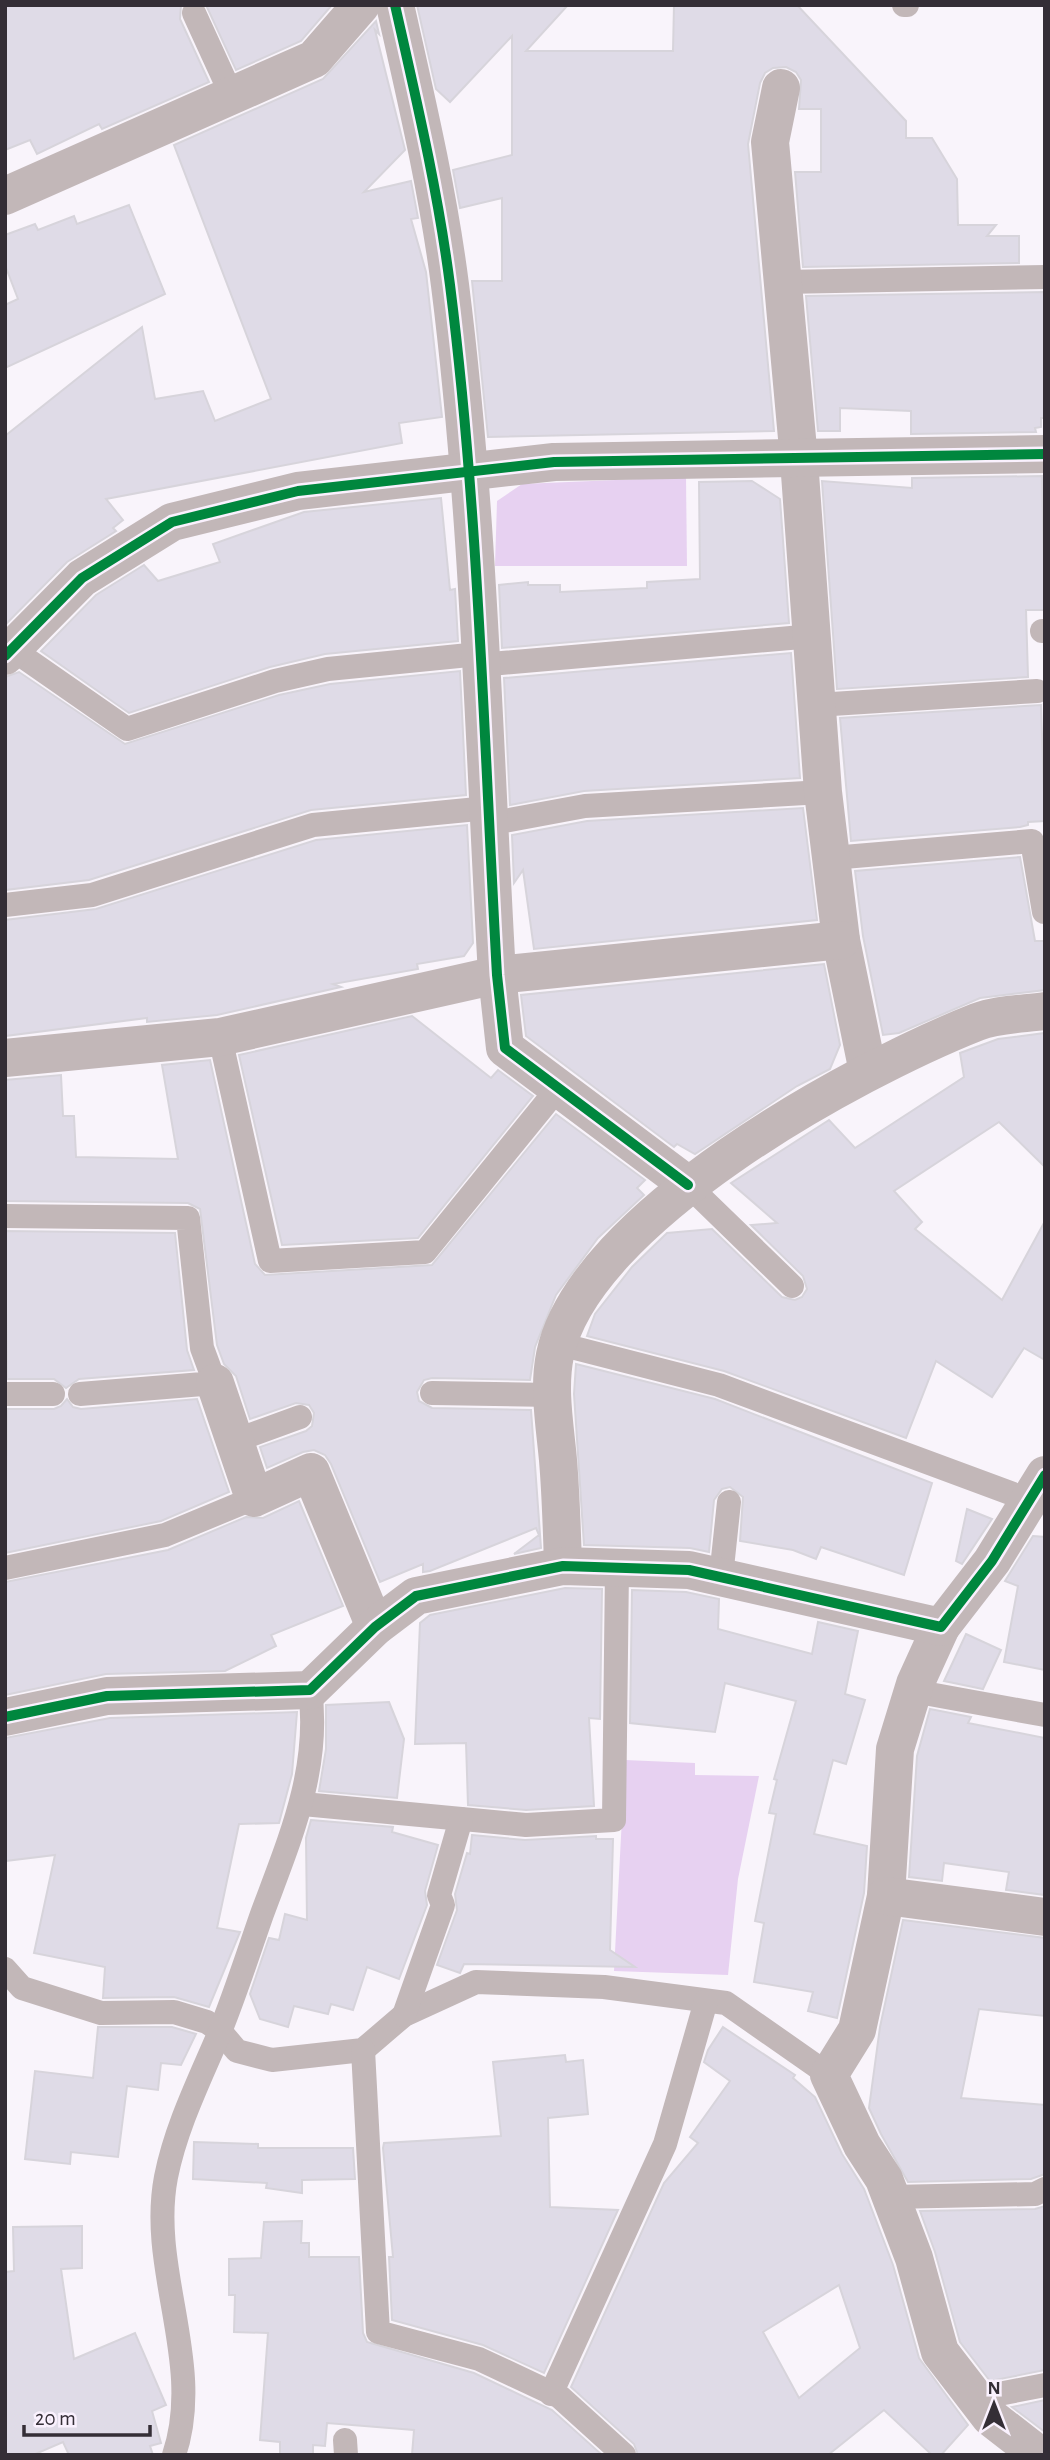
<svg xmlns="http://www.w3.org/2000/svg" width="1050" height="2460" font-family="'Alegreya Sans',sans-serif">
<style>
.green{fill:#e7d1f1}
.building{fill:#dfdbe7;stroke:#d7d4db;stroke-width:2;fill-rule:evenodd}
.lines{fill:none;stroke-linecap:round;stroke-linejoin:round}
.lane{stroke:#c2b7b8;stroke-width:24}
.street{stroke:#c2b7b8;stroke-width:38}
.cycleway-casing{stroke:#faf1fe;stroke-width:15}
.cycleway{stroke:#00873e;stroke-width:10}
</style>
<rect width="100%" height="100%" fill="#f9f4fb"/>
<g class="green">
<path d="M 686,477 L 687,566 L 495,566 L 497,501 L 522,484 Z"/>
<path d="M 625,1760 L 695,1763 L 695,1775 L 759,1776 L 738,1879 L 728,1975 L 614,1971 Z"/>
</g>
<g class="building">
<path d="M 5,5 L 181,5 L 180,19 L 209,82 L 102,129 L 99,124 L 37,154 L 30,140 L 5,150 Z"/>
<path d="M 206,5 L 332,5 L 301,41 L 236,70 Z"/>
<path d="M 417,5 L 568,5 L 526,51 L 673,51 L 674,5 L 797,5 L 906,121 L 906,138 L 932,138 L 957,179 L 958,225 L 996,225 L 987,236 L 1019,236 L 1019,263 L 803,267 L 795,172 L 821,172 L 821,109 L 799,109 L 801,80 L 796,72 L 786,67 L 773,68 L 765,73 L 760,83 L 748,144 L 774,431 L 488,437 L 472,281 L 502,281 L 502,198 L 460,208 L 453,170 L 512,155 L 512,36 L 450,102 L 436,89 Z"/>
<path d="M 376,21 L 379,34 L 375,30 L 405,150 L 364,192 L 411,181 L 418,218 L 411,219 L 426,272 L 442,417 L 399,423 L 402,443 L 106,499 L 123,520 L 113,528 L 116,531 L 67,562 L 5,625 L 5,436 L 142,327 L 155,399 L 203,391 L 215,421 L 271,399 L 174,145 L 323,79 Z"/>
<path d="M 129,205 L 165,294 L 5,368 L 5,305 L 18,299 L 5,265 L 5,235 L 35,224 L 38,230 L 74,216 L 77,224 Z"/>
<path d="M 1045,292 L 1045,418 L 1041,418 L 1041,427 L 1035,428 L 1036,432 L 911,434 L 911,411 L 840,408 L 840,431 L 818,431 L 806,296 Z"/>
<path d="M 1042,476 L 1045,610 L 1026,610 L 1028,677 L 837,689 L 822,481 L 912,488 L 912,478 Z"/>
<path d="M 752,481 L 780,499 L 789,623 L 502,648 L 499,585 L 528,582 L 528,585 L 560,585 L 560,592 L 647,588 L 647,582 L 700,579 L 699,482 Z"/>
<path d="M 441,498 L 450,590 L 455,589 L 458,641 L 325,654 L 270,667 L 129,713 L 41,651 L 96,595 L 144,565 L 158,581 L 220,562 L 213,544 L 304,512 Z"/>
<path d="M 791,653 L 800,778 L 584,791 L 510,805 L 504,678 Z"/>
<path d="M 460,671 L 466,795 L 311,810 L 89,880 L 5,890 L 5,677 L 19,672 L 125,744 L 279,695 L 330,684 Z"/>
<path d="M 1041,705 L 1045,821 L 1028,822 L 1028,825 L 1020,827 L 851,841 L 840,718 Z"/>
<path d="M 803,808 L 817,920 L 534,949 L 523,870 L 514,883 L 512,835 L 587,821 Z"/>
<path d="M 467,825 L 473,943 L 464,956 L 417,964 L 418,969 L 333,984 L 341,987 L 217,1015 L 147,1022 L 147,1018 L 5,1036 L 5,920 L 96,909 L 316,840 Z"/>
<path d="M 1020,857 L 1035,941 L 1045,941 L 1045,990 L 980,998 L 899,1033 L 883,1035 L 863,936 L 855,871 Z"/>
<path d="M 824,964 L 840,1045 L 830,1069 L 797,1086 L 695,1154 L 677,1144 L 674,1147 L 526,1036 L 521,995 Z"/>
<path d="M 412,1016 L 491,1078 L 498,1070 L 533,1096 L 418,1238 L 282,1245 L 239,1055 Z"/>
<path d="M 1045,1033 L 1045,1167 L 999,1122 L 894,1191 L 922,1222 L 915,1229 L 1002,1300 L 1045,1221 L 1045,1360 L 1024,1348 L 992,1397 L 936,1361 L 906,1438 L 724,1371 L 587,1336 L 595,1314 L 632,1267 L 667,1233 L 712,1229 L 782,1297 L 795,1300 L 802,1297 L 807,1289 L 803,1276 L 751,1225 L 777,1223 L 731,1183 L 829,1120 L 855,1148 L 964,1077 L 960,1053 L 998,1039 Z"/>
<path d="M 210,1060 L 255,1264 L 265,1275 L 432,1265 L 556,1114 L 645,1180 L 637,1188 L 644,1195 L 598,1238 L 556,1295 L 535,1347 L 530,1380 L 432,1378 L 424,1380 L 417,1392 L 419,1401 L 432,1408 L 531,1410 L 541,1548 L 514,1554 L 539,1535 L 536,1528 L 430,1571 L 423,1572 L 423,1564 L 380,1582 L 331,1464 L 325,1455 L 314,1450 L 303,1452 L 267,1468 L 260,1447 L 306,1431 L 312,1426 L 314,1413 L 309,1405 L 296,1403 L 250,1419 L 236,1376 L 224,1364 L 217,1345 L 200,1209 L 188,1203 L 5,1201 L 5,1080 L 61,1075 L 63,1116 L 74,1116 L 76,1157 L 178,1159 L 162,1065 Z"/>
<path d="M 5,1231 L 175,1233 L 187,1350 L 194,1370 L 79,1379 L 66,1388 L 54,1379 L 7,1379 Z"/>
<path d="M 576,1364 L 715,1399 L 932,1483 L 904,1575 L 821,1547 L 816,1559 L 793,1550 L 740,1541 L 743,1497 L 730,1487 L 722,1489 L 714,1500 L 709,1552 L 690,1548 L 584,1545 L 574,1394 Z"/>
<path d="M 67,1399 L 73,1407 L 81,1409 L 197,1399 L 229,1492 L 161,1521 L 5,1553 L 7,1409 L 54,1409 L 61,1406 Z"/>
<path d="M 299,1501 L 343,1606 L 271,1635 L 276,1646 L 225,1671 L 106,1674 L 5,1695 L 5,1582 L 168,1550 L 246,1517 L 263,1518 Z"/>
<path d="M 967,1509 L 992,1519 L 962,1564 L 956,1561 Z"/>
<path d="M 1033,1536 L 1045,1537 L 1045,1670 L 1004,1662 L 1018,1586 L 1005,1581 Z"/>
<path d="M 565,1588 L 602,1589 L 600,1719 L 589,1718 L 594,1806 L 526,1810 L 468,1805 L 466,1743 L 415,1744 L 420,1623 L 430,1615 Z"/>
<path d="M 632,1590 L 686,1592 L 719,1599 L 718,1629 L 812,1654 L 818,1622 L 858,1631 L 845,1694 L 865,1700 L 846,1764 L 833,1760 L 814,1834 L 867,1846 L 864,1893 L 837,2018 L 808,2011 L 813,1992 L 754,1982 L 764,1923 L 755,1921 L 776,1814 L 769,1813 L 777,1780 L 774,1779 L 796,1701 L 725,1683 L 715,1732 L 630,1723 Z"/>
<path d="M 966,1634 L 1001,1650 L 983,1689 L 944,1681 Z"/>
<path d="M 389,1702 L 404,1739 L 397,1798 L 319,1791 L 326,1749 L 326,1705 Z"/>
<path d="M 930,1709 L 971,1717 L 968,1723 L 1045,1738 L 1045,1895 L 1006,1890 L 1009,1872 L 944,1863 L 942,1881 L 909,1877 L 917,1756 Z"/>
<path d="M 297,1712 L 292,1774 L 279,1823 L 239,1824 L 217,1928 L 240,1932 L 209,2007 L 174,1997 L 103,1998 L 105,1967 L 34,1953 L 55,1855 L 5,1861 L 5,1738 L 110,1718 Z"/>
<path d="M 311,1820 L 393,1827 L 392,1832 L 438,1845 L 425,1891 L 427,1905 L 399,1979 L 367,1967 L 353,2010 L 331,2004 L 328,2014 L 294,2006 L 288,2027 L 260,2019 L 250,1994 L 269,1938 L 279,1940 L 285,1914 L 307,1920 L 306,1838 Z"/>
<path d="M 472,1835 L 525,1840 L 596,1836 L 596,1839 L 613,1839 L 610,1950 L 635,1967 L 464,1964 L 460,1973 L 437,1965 L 457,1910 L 455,1894 L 467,1853 L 470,1854 Z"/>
<path d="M 903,1920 L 1045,1938 L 1045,2016 L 979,2009 L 961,2098 L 1045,2105 L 1045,2174 L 1031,2179 L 908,2182 L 881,2134 L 869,2108 L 880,2027 Z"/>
<path d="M 98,2027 L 172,2027 L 196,2034 L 181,2065 L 161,2063 L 158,2090 L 127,2086 L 118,2157 L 71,2152 L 70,2164 L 25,2159 L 35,2071 L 93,2078 Z"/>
<path d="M 723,2027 L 795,2075 L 793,2078 L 815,2097 L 842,2154 L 864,2189 L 893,2265 L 919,2358 L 968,2425 L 941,2455 L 932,2455 L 884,2410 L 828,2455 L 638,2455 L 634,2444 L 571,2387 L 664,2183 L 698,2143 L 690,2137 L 730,2081 L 704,2062 L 708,2050 ZM 839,2285 L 860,2348 L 799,2398 L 763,2332 Z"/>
<path d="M 565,2055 L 566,2062 L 583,2060 L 588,2114 L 548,2118 L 550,2207 L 618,2210 L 544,2373 L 483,2345 L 392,2320 L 389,2257 L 393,2257 L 383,2148 L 384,2143 L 501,2136 L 493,2062 Z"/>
<path d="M 194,2142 L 258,2144 L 258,2148 L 353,2148 L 355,2179 L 302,2180 L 302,2193 L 266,2188 L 267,2183 L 193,2179 Z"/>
<path d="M 1045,2206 L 1045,2370 L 990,2381 L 960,2342 L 935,2252 L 920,2211 L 1035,2209 Z"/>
<path d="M 302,2221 L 301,2243 L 309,2243 L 309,2257 L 359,2257 L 363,2333 L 367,2342 L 474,2373 L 552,2410 L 602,2455 L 412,2455 L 414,2430 L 327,2423 L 325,2446 L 313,2445 L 313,2455 L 280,2455 L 280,2442 L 260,2440 L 268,2333 L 234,2332 L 235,2295 L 229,2295 L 229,2259 L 261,2258 L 264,2222 Z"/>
<path d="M 82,2226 L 82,2268 L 61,2269 L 74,2359 L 135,2333 L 166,2405 L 152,2411 L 161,2443 L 150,2446 L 153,2455 L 69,2455 L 63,2442 L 33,2455 L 5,2455 L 5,2272 L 14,2271 L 13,2227 Z"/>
<path d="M 1045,2400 L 1045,2432 L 1012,2407 Z"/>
</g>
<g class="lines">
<g class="lane">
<path d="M 904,5 L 907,5"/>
<path d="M 194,13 L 232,96"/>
<path d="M 783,282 L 1045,277"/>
<path d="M 1042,631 L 1045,631"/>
<path d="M 12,649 L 127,729 L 275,681 L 328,669 L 479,654"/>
<path d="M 479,665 L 813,636"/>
<path d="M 816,705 L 1037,691"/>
<path d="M 488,824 L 585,806 L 823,792"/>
<path d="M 832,858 L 1032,841 L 1044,912"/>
<path d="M 5,905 L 92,895 L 313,825 L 488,808"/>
<path d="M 220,1037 L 270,1261 L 425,1252 L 559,1087"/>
<path d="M 688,1185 L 792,1286"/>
<path d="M 5,1216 L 188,1218 L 202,1348 L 215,1383 L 80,1394"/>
<path d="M 559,1344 L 719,1385 L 1029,1500"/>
<path d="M 432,1393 L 552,1395"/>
<path d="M 5,1394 L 53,1394"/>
<path d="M 234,1441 L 300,1417"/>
<path d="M 5,1568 L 165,1535 L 254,1498"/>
<path d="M 721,1577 L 729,1502"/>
<path d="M 913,1691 L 1045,1715"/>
<path d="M 303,1804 L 526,1825 L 614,1820 L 617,1568"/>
<path d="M 5,1969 L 22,1988 L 101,2013 L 174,2012 L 207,2022 L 220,2031 L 237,2051 L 272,2060 L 363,2050 L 404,2015 L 476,1982 L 604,1987 L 726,2003 L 829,2075"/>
<path d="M 404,2015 L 443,1905 L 439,1895 L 461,1819"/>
<path d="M 363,2050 L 378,2332 L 479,2359 L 560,2397 L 624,2455"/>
<path d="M 891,2197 L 1035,2194 L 1045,2189"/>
<path d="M 551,2394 L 665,2144 L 706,2001"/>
<path d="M 973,2399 L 1045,2385"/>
<path d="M 345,2440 L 346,2455"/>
<path d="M 174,2455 C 205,2363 148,2270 166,2177 C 176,2127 199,2081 219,2034 C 235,1995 248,1954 262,1914 C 289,1841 321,1769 310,1690"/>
</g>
<g class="street">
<path d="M 395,5 C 416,98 438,191 450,285 C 479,514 484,746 497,975 L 505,1048 L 688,1185"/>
<path d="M 781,88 L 770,142 L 799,460 L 823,792 L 841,940 L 868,1072"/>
<path d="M 5,196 L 314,59 L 361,5"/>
<path d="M 5,656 L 82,578 L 172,522 L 298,491 L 554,462 L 1045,454"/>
<path d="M 5,1058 L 220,1037 L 497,975 L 841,940"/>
<path d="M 215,1383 L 254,1498 L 311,1472 L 375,1627"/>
<path d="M 563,1566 C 562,1531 561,1496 558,1460 C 555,1426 548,1389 555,1355 C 583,1218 855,1070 977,1022 C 997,1014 1023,1014 1045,1011"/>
<path d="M 941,1627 L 915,1684 L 895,1749 L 886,1896 L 857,2030 L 829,2075 L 862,2145 L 884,2179 L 914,2258 L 940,2352 L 990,2417 L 1039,2455"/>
<path d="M 5,1717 L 107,1696 L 310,1690 L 375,1627 L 416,1596 L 563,1566 L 689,1570 L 941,1627 L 992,1561 L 1045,1475"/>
<path d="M 886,1896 L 1045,1917"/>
</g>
<g class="cycleway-casing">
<g id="cycleway">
<path d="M 395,5 C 416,98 438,191 450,285 C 479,514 484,746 497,975 L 505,1048 L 688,1185"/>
<path d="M 5,656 L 82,578 L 172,522 L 298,491 L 554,462 L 1045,454"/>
<path d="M 5,1717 L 107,1696 L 310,1690 L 375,1627 L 416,1596 L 563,1566 L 689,1570 L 941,1627 L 992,1561 L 1045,1475"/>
</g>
</g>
<use href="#cycleway" class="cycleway"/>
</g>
<rect width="1050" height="2460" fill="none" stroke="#342e36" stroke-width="14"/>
<g transform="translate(994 2404)" stroke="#faf1fe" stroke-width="5" paint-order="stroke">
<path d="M0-5L12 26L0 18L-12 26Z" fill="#342e36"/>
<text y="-10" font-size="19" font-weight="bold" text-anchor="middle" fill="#342e36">N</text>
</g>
<path d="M24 2425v10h126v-10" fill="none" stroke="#342e36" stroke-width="3.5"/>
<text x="35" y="2425" font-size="21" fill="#342e36" stroke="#faf1fe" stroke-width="5" paint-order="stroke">20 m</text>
</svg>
